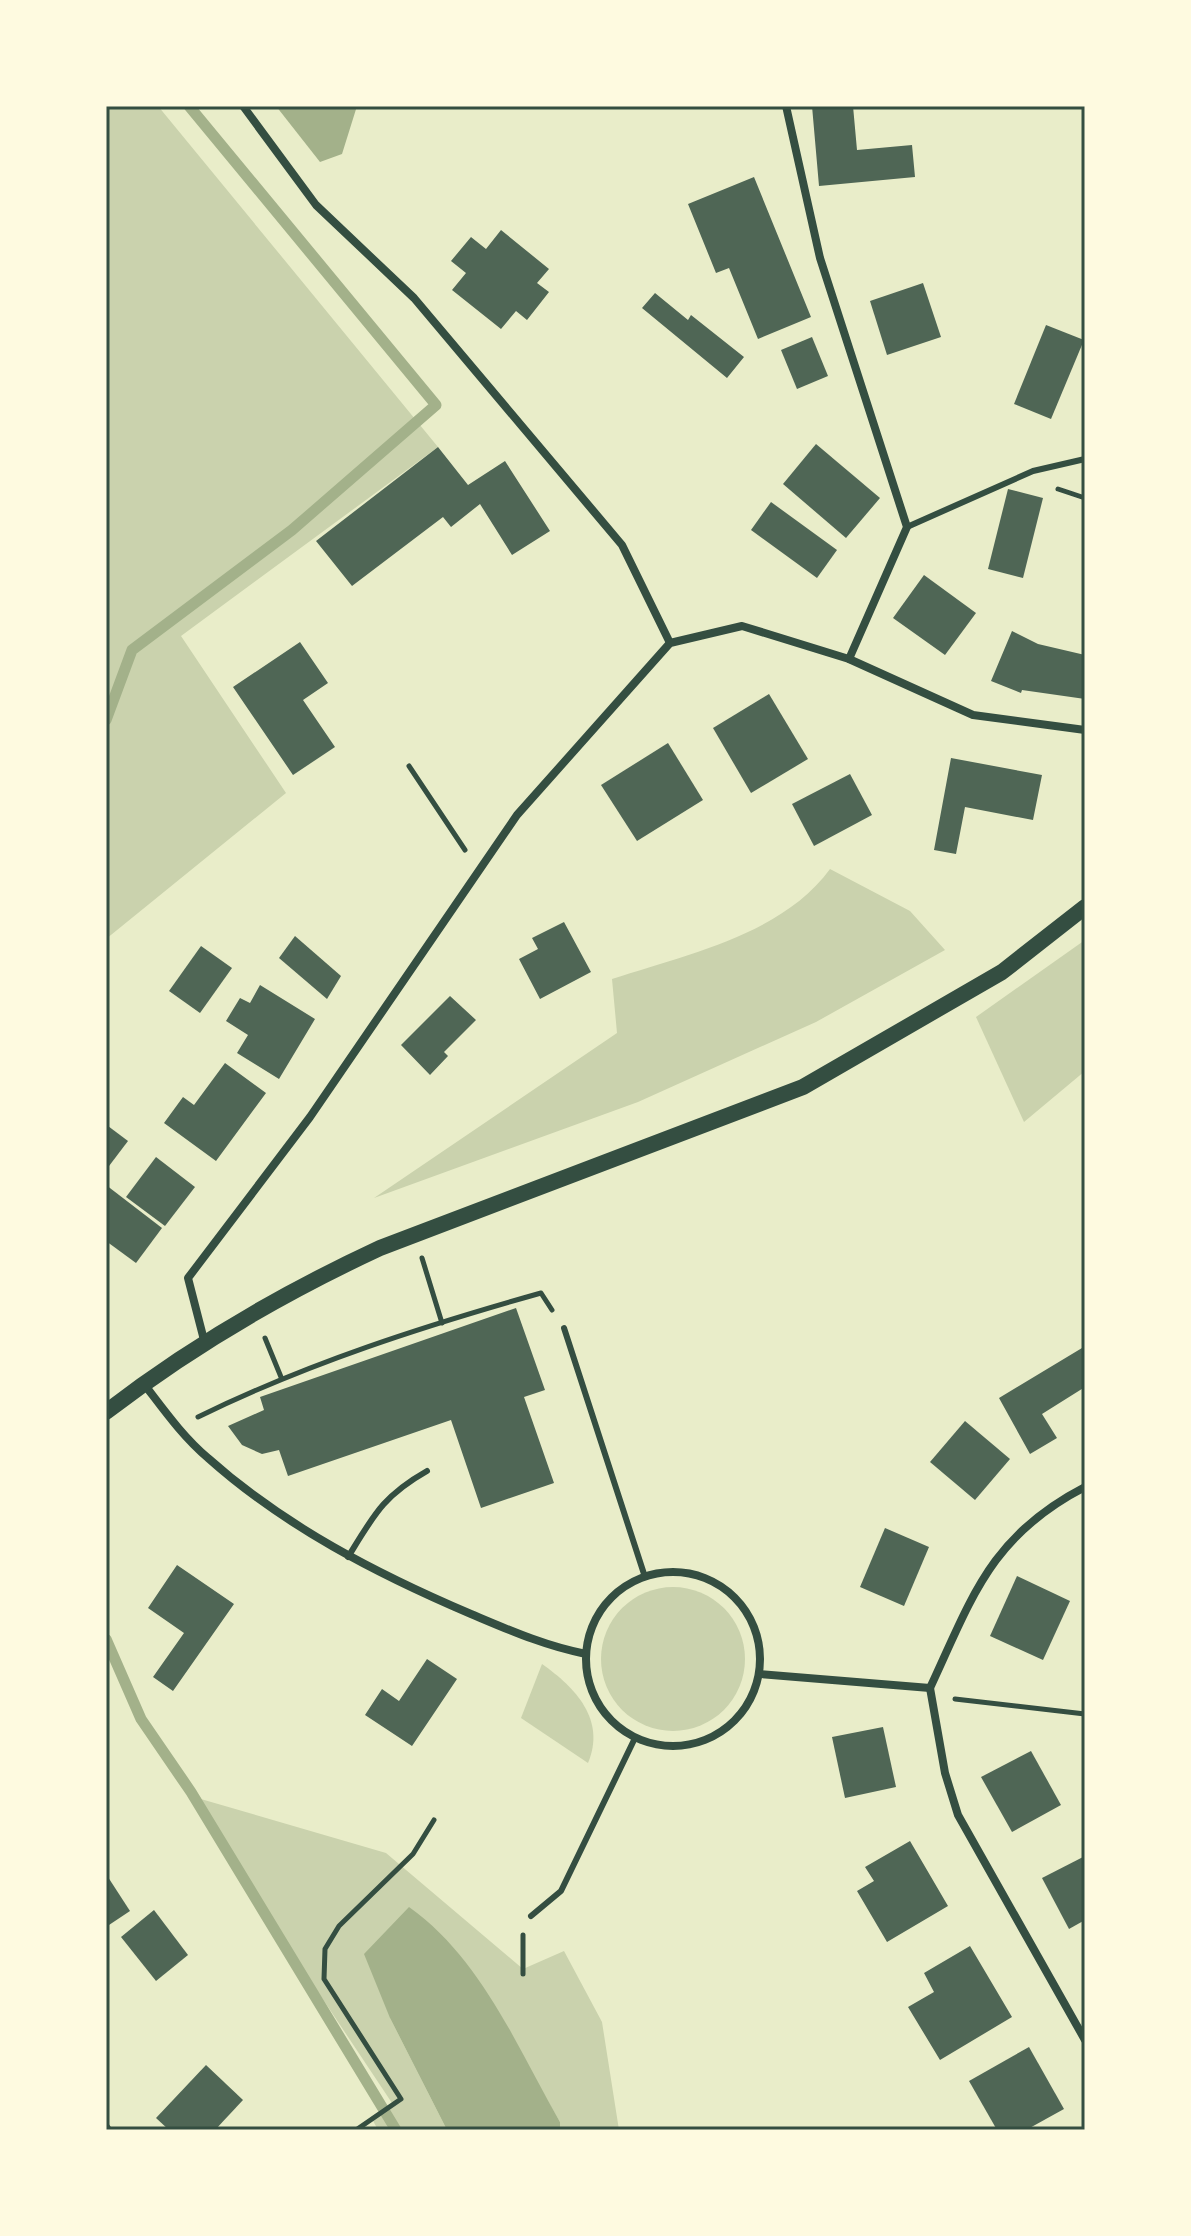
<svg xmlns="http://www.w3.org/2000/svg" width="1191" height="2236" font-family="'DejaVu Sans',sans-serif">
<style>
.green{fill:#cad2ad}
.water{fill:#a3b18a}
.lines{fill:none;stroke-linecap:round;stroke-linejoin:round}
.stream{stroke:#a3b18a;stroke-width:11}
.building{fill:#4f6655}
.path{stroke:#344e41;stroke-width:5}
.service{stroke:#344e41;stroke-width:6}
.minor{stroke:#344e41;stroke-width:8}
.secondary{stroke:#344e41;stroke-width:16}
.neatline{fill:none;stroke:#344e41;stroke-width:3}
</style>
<rect width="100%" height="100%" fill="#e9edc9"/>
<g class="green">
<path d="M 106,106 L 158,106 L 438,447 L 181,636 L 286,793 L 106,939 Z"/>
<path d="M 830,869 L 910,911 L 945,950 L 816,1022 L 638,1102 L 374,1198 L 617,1033 L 612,979 C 685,955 782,935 830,869 Z"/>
<path d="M 1085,940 L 1085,1071 L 1024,1122 L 976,1017 Z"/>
<circle cx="673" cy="1659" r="72"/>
<path d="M 542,1664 C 576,1688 606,1720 588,1763 L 521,1718 Z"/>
<path d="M 187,1795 L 386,1853 L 523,1969 L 564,1951 L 602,2022 L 619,2130 L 560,2130 L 560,2122 L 528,2067 L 390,2018 L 447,2130 L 378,2130 L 371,2117 L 392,2103 Z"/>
</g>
<g class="water">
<path d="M 276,106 L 357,106 L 342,154 L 320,162 Z"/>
<path d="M 409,1907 C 481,1958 517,2047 560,2122 L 560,2130 L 447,2130 L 390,2018 L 364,1954 Z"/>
</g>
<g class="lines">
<g class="stream">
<path d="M 106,720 L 132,650 L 292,530 L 436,405 L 189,106"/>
<path d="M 106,1639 L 141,1719 L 191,1792 L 396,2130"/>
</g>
</g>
<g class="building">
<path d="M 812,106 L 853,106 L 857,150 L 912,145 L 915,177 L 819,186 Z"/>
<path d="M 754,177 L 811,317 L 758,339 L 729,268 L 716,273 L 688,204 Z"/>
<path d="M 501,230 L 549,269 L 537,283 L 549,292 L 527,320 L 516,311 L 501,329 L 452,290 L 466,273 L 451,261 L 471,237 L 486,249 Z"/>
<path d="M 923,283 L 941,337 L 887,355 L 870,301 Z"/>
<path d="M 655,293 L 688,320 L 691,315 L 744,357 L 727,378 L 642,308 Z"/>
<path d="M 1046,325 L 1084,340 L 1051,419 L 1014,404 Z"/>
<path d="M 812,337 L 828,376 L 797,389 L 781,350 Z"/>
<path d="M 816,444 L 880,498 L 846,538 L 783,484 Z"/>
<path d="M 438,447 L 468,485 L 505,461 L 550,531 L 512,555 L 480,504 L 451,527 L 443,517 L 352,586 L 316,541 Z"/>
<path d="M 1008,489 L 1043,498 L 1023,578 L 988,569 Z"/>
<path d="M 771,502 L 837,550 L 817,578 L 751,530 Z"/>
<path d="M 924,575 L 976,613 L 945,655 L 893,618 Z"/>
<path d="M 1012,631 L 1038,644 L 1085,655 L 1085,699 L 1022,690 L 1021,693 L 991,681 Z"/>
<path d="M 300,642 L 328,683 L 303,700 L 335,747 L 293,775 L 233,687 Z"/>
<path d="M 769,694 L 808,759 L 751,793 L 713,728 Z"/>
<path d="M 668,743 L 703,800 L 637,841 L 601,785 Z"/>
<path d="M 951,758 L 1042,775 L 1033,820 L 965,807 L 956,854 L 934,850 Z"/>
<path d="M 850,774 L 872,815 L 814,846 L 792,804 Z"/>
<path d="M 564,922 L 591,972 L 540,999 L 519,959 L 538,949 L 532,938 Z"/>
<path d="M 295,936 L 341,976 L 327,999 L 279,958 Z"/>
<path d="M 201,946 L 232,968 L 200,1013 L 169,991 Z"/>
<path d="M 260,985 L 315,1019 L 279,1079 L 237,1053 L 248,1035 L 226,1021 L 240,998 L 250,1003 Z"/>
<path d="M 450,996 L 476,1020 L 444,1052 L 448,1056 L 430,1075 L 401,1045 Z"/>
<path d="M 225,1063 L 266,1093 L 216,1161 L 164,1123 L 183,1097 L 194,1105 Z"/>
<path d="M 108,1126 L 128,1141 L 106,1170 L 106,1128 Z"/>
<path d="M 156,1157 L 195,1187 L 165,1226 L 126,1197 Z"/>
<path d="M 106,1185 L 162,1228 L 136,1263 L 106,1241 Z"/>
<path d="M 516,1308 L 545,1390 L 524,1397 L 554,1483 L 481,1508 L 451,1420 L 288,1476 L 279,1450 L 262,1454 L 242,1445 L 228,1426 L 264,1410 L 260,1397 Z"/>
<path d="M 1082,1348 L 1085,1387 L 1042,1414 L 1057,1438 L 1030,1454 L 999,1398 Z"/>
<path d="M 965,1421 L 1010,1459 L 975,1500 L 930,1462 Z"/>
<path d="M 885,1528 L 929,1547 L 904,1606 L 860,1587 Z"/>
<path d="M 177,1565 L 234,1604 L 173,1691 L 153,1677 L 184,1633 L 148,1608 Z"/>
<path d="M 1017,1576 L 1070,1601 L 1043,1660 L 990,1636 Z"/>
<path d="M 427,1659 L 457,1679 L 412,1746 L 365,1715 L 382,1689 L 399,1701 Z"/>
<path d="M 883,1727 L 896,1787 L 845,1798 L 832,1737 Z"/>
<path d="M 1031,1751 L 1061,1805 L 1012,1832 L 981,1777 Z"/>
<path d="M 910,1841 L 948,1906 L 887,1942 L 857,1891 L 874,1881 L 865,1867 Z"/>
<path d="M 1085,1856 L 1085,1920 L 1069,1929 L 1042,1878 Z"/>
<path d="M 106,1874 L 130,1911 L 106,1927 Z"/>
<path d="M 154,1910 L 188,1955 L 156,1981 L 121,1937 Z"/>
<path d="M 970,1946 L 1012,2017 L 940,2060 L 908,2007 L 934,1992 L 924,1973 Z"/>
<path d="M 1029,2047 L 1064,2109 L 1026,2130 L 997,2130 L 969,2081 Z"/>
<path d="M 206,2065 L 243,2100 L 215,2130 L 169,2130 L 156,2118 Z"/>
</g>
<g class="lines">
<g class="path">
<path d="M 1058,489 L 1085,498"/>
<path d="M 409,766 L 465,850"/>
<path d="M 422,1258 L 442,1323"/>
<path d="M 265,1338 L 281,1377"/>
<path d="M 198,1417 C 308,1363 424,1326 541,1293 L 552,1310"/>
<path d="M 955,1699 L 1085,1714"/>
<path d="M 523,1935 L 523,1974"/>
<path d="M 356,2130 L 401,2099 L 324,1979 L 325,1949 L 339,1926 L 413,1854 L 434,1820"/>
</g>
<g class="service">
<path d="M 907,527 L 1033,471 L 1085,459"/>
<path d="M 564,1328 L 645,1577"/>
<path d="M 348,1557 C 374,1515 383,1496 427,1471"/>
<path d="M 531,1916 L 561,1891 L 635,1738"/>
</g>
<g class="minor">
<path d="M 243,106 L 316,205 L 414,298 L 622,545 L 670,643"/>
<path d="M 786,106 L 820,258 L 907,527 L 849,659"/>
<path d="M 204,1340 L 188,1278 L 310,1117 L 517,815 L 670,643 L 742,626 L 849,659 L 973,715 L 1085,730"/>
<path d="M 144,1384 C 164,1410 183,1437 208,1458 C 284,1526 377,1574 471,1614 C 509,1630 545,1646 586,1654"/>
<circle cx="673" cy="1659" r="87"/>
<path d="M 760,1674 L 930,1688"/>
<path d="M 930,1688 L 945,1773 L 958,1815 L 1085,2040"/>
<path d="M 930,1688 C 972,1598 990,1536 1085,1487"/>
<path d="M 106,2127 L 108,2130"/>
</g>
<path class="secondary" d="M 106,1412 C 193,1345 281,1294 380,1248 L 803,1087 L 1002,972 L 1085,907"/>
</g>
<rect width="1191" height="2236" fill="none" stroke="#fefae0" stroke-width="216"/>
<rect x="108" y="108" width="975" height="2020" class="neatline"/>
</svg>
